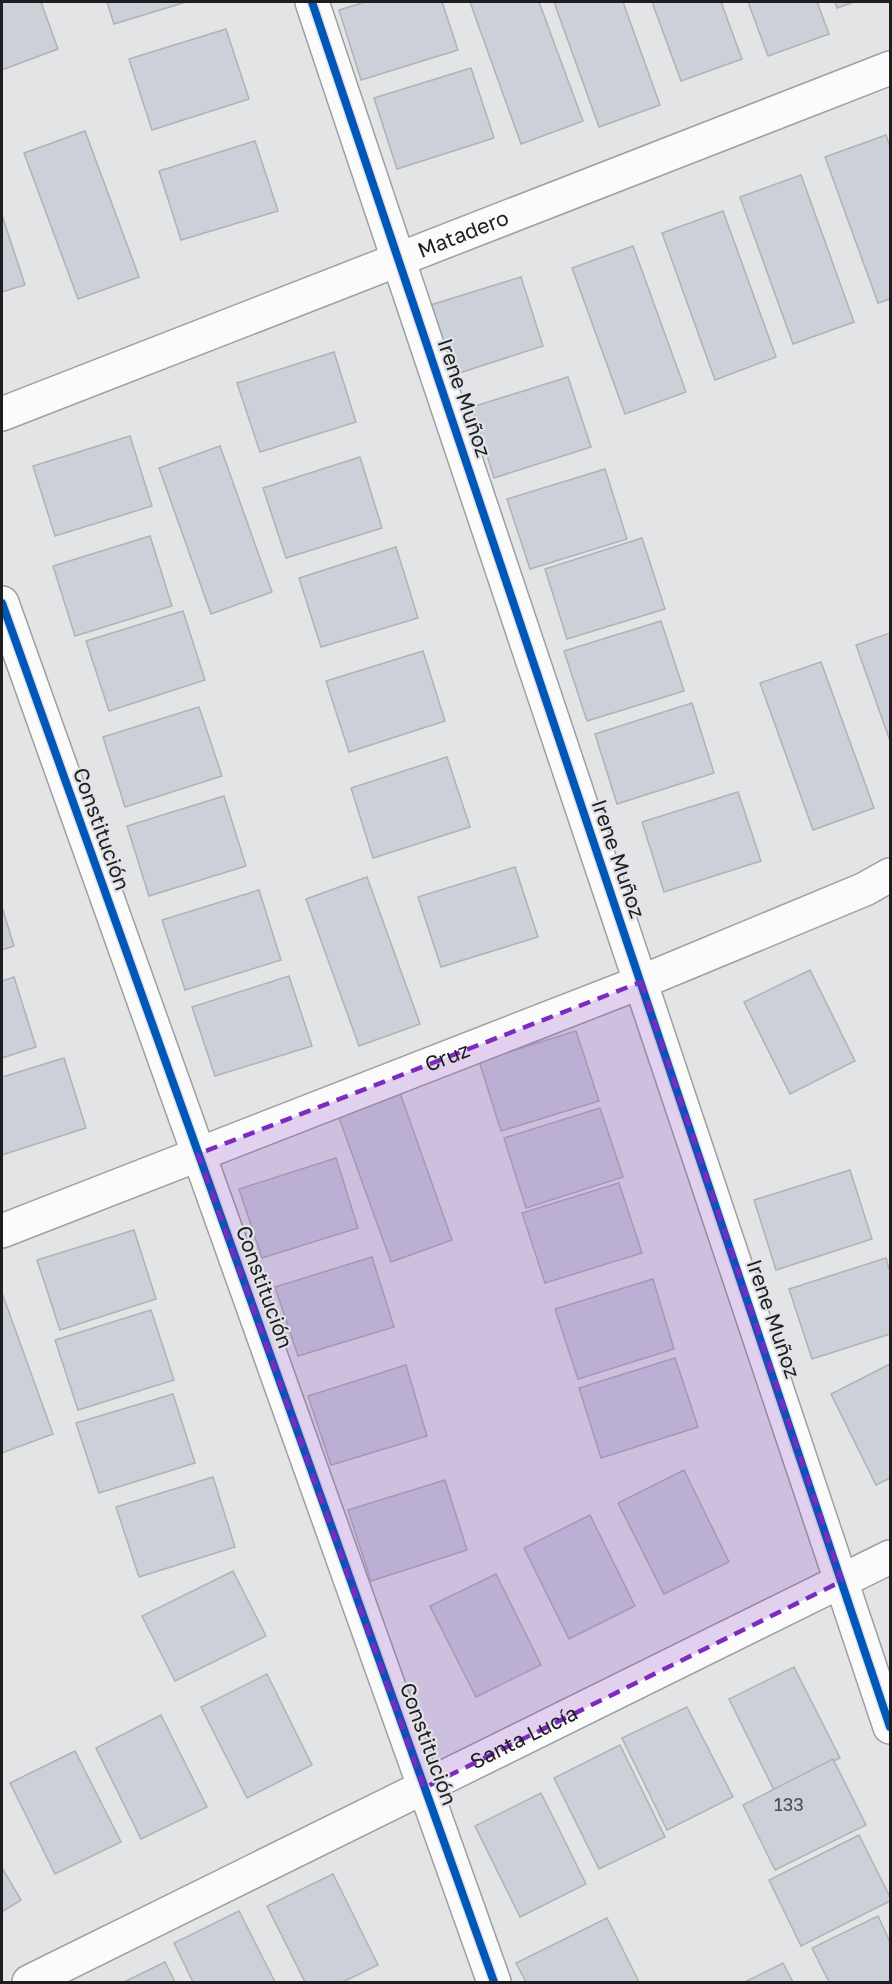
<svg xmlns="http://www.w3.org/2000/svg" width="892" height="1984" font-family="'Golos Text',sans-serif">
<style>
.building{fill:#cbd0d9;stroke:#b2b2b4;stroke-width:1.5}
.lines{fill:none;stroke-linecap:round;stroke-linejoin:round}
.minor-casing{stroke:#9e9fa0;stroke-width:36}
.minor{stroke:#fbfbfb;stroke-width:33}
.cycleway-casing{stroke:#e1e3e7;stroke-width:11}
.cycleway{stroke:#0057b8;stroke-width:8}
.marked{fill:#7b2cbf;fill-opacity:0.2;stroke:#7b2cbf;stroke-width:4.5;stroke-dasharray:12 8;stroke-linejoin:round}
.labels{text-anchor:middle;stroke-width:4.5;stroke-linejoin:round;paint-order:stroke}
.number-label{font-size:18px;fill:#4a4c4f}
.street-label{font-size:21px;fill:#1e1e20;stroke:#e1e3e7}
</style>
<rect width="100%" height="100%" fill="#e2e4e6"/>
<g class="building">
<path d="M 2,2 L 41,2 L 58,49 L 2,70 Z"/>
<path d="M 107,2 L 186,2 L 114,24 Z"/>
<path d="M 365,2 L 442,2 L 458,50 L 361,80 L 339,10 Z"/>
<path d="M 470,2 L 539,2 L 583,121 L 521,144 Z"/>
<path d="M 554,2 L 623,2 L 660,105 L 599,127 Z"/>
<path d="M 652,2 L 721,2 L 742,59 L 681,81 Z"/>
<path d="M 748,2 L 817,2 L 829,34 L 768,56 Z"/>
<path d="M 835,2 L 854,2 L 837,8 Z"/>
<path d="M 226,29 L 249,99 L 152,130 L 129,59 Z"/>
<path d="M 471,68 L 494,138 L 397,169 L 374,98 Z"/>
<path d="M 85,131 L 139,277 L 78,299 L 24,153 Z"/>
<path d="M 886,135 L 890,147 L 890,299 L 878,303 L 825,157 Z"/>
<path d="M 255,141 L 278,211 L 181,240 L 159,171 Z"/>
<path d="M 801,175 L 854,322 L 793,344 L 740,197 Z"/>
<path d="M 723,211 L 776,357 L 715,380 L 662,233 Z"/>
<path d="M 2,215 L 25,285 L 2,292 Z"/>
<path d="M 633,246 L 686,392 L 625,414 L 572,268 Z"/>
<path d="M 521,277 L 543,346 L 447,377 L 424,307 Z"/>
<path d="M 334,352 L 356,422 L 260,452 L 237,383 Z"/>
<path d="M 568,377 L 591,447 L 494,478 L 472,407 Z"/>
<path d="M 130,436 L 152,506 L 55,536 L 33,466 Z"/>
<path d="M 220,446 L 272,592 L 211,614 L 159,468 Z"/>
<path d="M 360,457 L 382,528 L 286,558 L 263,488 Z"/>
<path d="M 605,469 L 627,539 L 530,569 L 507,499 Z"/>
<path d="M 150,536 L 172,606 L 75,636 L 53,566 Z"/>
<path d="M 642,538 L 665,609 L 567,639 L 545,569 Z"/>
<path d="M 396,547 L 418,618 L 321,647 L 299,578 Z"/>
<path d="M 183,611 L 205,680 L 109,711 L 86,641 Z"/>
<path d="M 661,621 L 684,691 L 587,721 L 564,651 Z"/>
<path d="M 890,633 L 890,741 L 856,645 Z"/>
<path d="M 423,651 L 445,721 L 349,752 L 326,681 Z"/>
<path d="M 821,662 L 874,808 L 813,830 L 760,683 Z"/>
<path d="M 692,703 L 714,773 L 617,804 L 595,734 Z"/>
<path d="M 199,707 L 222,776 L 125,807 L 103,737 Z"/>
<path d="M 447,757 L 470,827 L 373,858 L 351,788 Z"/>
<path d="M 738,792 L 761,861 L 664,892 L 642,822 Z"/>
<path d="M 224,796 L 246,866 L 149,896 L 127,826 Z"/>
<path d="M 515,867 L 538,937 L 441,967 L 418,897 Z"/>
<path d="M 367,877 L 420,1024 L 359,1046 L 306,899 Z"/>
<path d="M 259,890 L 281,960 L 185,990 L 162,920 Z"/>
<path d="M 2,907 L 14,946 L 2,950 Z"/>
<path d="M 810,970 L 855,1061 L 790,1094 L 744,1002 Z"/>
<path d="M 289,976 L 312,1046 L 215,1076 L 192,1007 Z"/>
<path d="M 14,977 L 36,1047 L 2,1058 L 2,981 Z"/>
<path d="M 576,1031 L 599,1101 L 501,1131 L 479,1061 Z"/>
<path d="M 64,1058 L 86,1128 L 2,1155 L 2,1077 Z"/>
<path d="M 400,1093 L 452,1240 L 391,1262 L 338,1115 Z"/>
<path d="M 600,1108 L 623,1177 L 526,1208 L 504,1138 Z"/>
<path d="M 336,1158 L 358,1228 L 262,1258 L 239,1189 Z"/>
<path d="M 850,1170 L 872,1239 L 776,1270 L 754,1200 Z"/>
<path d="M 619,1183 L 642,1253 L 545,1283 L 522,1213 Z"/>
<path d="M 134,1230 L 156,1299 L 60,1330 L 37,1260 Z"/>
<path d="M 372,1257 L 394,1327 L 298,1356 L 275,1287 Z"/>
<path d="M 886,1258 L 890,1272 L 890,1334 L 812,1359 L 789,1289 Z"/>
<path d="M 653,1279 L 674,1349 L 578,1379 L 555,1309 Z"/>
<path d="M 2,1293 L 53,1434 L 2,1453 Z"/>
<path d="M 151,1310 L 174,1380 L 78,1410 L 55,1340 Z"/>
<path d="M 675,1358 L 698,1427 L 601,1458 L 579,1388 Z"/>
<path d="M 890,1364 L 890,1478 L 876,1485 L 831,1394 Z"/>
<path d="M 406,1365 L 427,1436 L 331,1465 L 308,1396 Z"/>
<path d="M 173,1394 L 195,1463 L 99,1493 L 76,1423 Z"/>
<path d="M 684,1470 L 729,1562 L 664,1594 L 618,1503 Z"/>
<path d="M 213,1477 L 235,1547 L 139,1577 L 116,1507 Z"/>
<path d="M 445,1480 L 467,1550 L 371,1581 L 348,1510 Z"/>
<path d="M 590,1515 L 635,1606 L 569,1639 L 524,1548 Z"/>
<path d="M 233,1571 L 266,1636 L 175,1681 L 142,1616 Z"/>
<path d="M 496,1574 L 541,1665 L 476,1697 L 430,1606 Z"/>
<path d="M 794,1667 L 840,1758 L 774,1790 L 729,1699 Z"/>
<path d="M 267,1674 L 312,1765 L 247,1798 L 201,1707 Z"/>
<path d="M 687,1707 L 733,1797 L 667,1830 L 622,1738 Z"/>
<path d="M 161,1715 L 207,1807 L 141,1839 L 96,1748 Z"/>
<path d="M 620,1745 L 665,1837 L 599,1869 L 554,1778 Z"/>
<path d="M 75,1751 L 121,1842 L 55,1874 L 10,1783 Z"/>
<path d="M 833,1759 L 866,1825 L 775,1870 L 743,1805 Z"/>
<path d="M 541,1793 L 586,1884 L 520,1917 L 475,1826 Z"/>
<path d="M 859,1835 L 890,1897 L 890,1901 L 801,1946 L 769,1880 Z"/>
<path d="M 2,1868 L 21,1900 L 2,1912 Z"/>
<path d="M 333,1874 L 378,1965 L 343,1982 L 305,1982 L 267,1906 Z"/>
<path d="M 239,1911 L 275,1982 L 193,1982 L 174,1943 Z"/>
<path d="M 878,1916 L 890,1942 L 890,1982 L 829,1982 L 812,1948 Z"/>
<path d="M 607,1918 L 639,1982 L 526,1982 L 516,1963 Z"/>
<path d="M 165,1962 L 175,1982 L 124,1982 Z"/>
<path d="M 783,1963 L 793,1982 L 745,1982 Z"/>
</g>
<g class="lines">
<g class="minor-casing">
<g id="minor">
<path d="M 312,2 L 890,1727"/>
<path id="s1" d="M 2,414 L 890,68"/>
<path d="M 2,603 L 494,1982"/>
<path id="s2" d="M 2,1231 L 641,982 L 865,889 L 890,875"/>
<path id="s3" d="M 29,1982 L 890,1557"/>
</g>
</g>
<use href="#minor" class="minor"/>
<g class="cycleway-casing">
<g id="cycleway">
<path d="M 312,2 L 890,1727"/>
<path d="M 2,603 L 494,1982"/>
</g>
</g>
<use href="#cycleway" class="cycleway"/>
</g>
<path class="marked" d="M 641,982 L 842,1581 L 424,1788 L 198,1154 Z"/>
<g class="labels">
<g class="number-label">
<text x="789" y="1811">133</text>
</g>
<g class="street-label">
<text dy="7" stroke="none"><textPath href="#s1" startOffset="495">Matadero</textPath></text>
<text transform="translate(464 398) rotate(71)" y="7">Irene Muñoz</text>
<text transform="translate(101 829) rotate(70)" y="7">Constitución</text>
<text transform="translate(618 859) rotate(71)" y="7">Irene Muñoz</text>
<text dy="7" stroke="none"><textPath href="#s2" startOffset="478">Cruz</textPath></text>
<text transform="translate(264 1287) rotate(70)" y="7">Constitución</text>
<text transform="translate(773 1319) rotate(71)" y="7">Irene Muñoz</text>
<text dy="7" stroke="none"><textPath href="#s3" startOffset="552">Santa Lucía</textPath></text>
<text transform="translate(428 1744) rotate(70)" y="7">Constitución</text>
</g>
</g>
<rect width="892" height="1984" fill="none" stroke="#1e1e20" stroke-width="6"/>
</svg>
